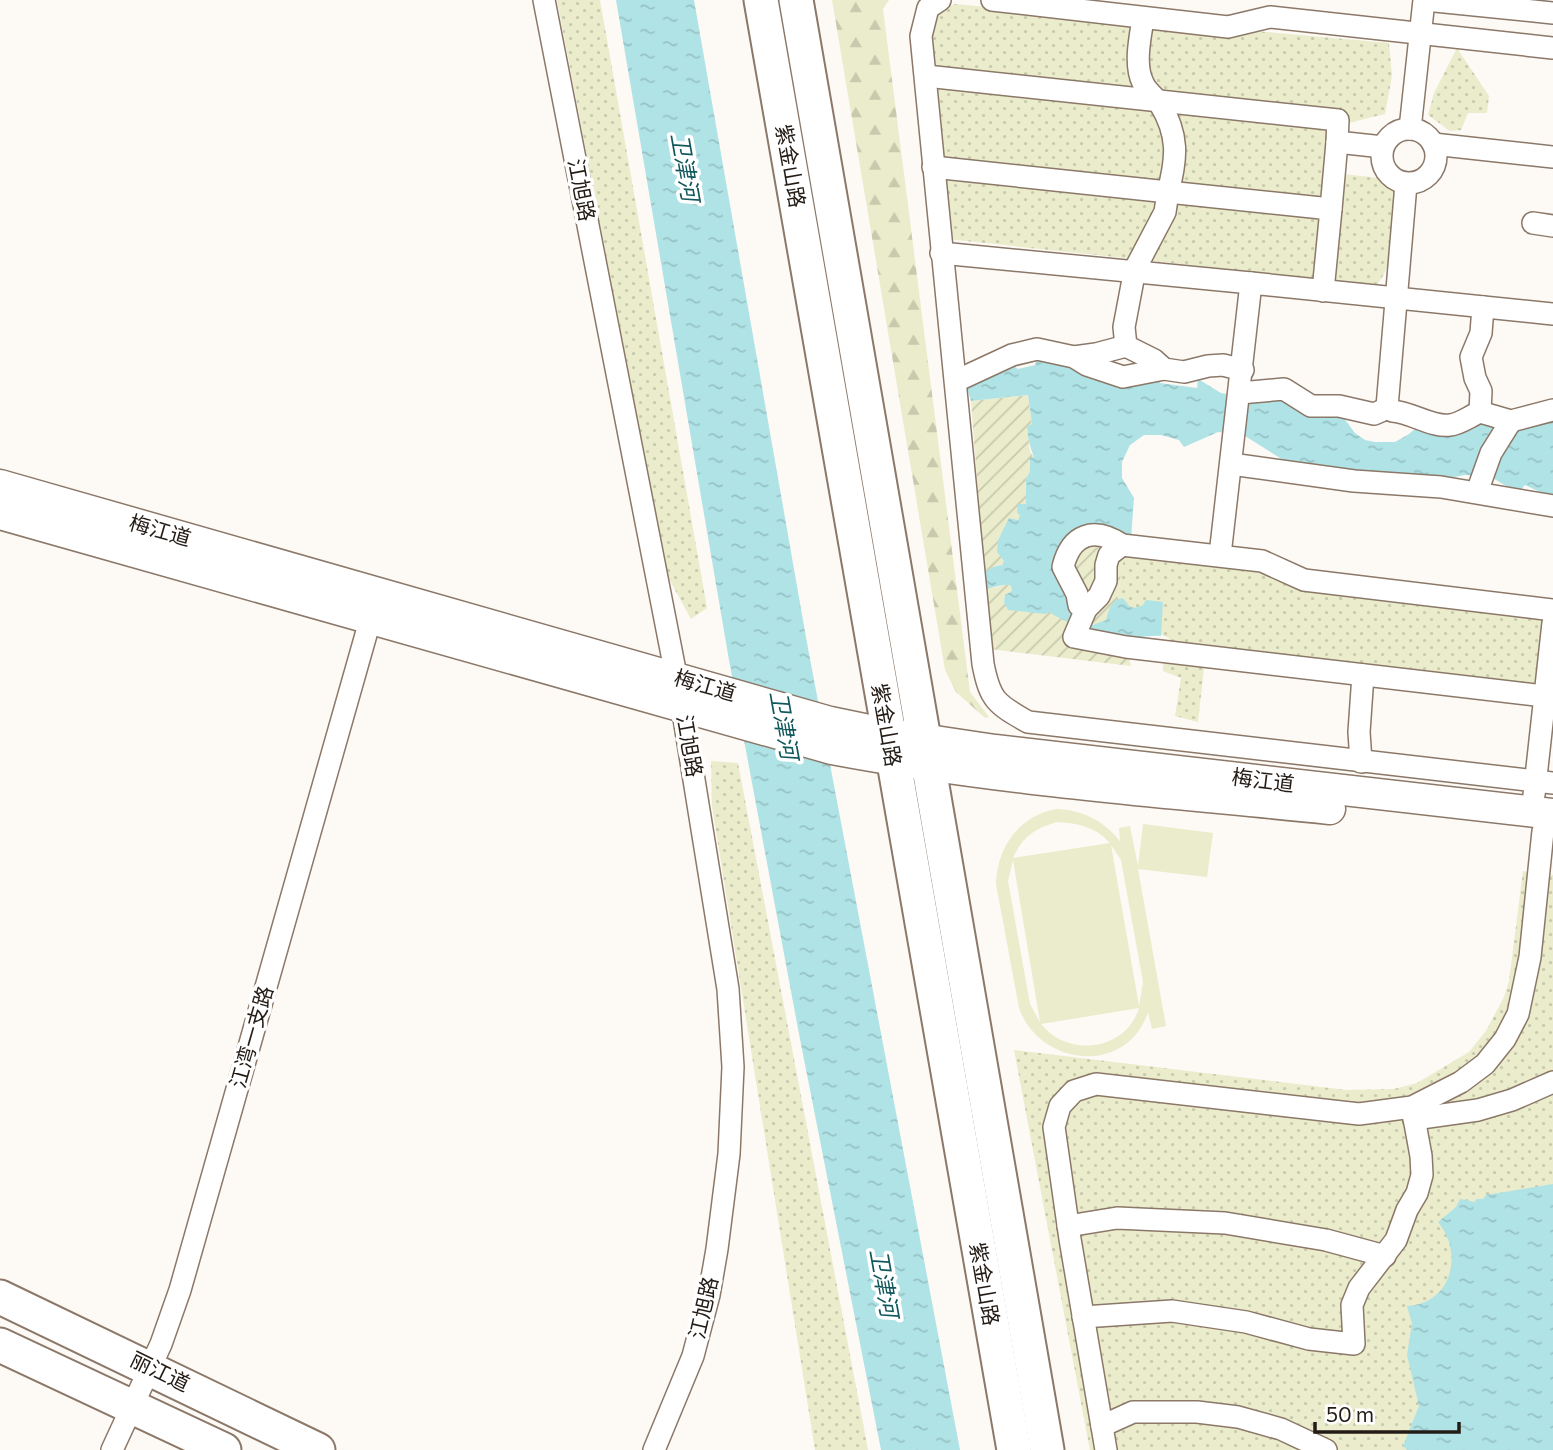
<svg xmlns="http://www.w3.org/2000/svg" width="1553" height="1450" font-family="Commissioner,'Noto Sans SC',sans-serif">
<style>
.grass{fill:url(#grass-dots)}
.forest{fill:url(#forest-firs)}
.garden{fill:url(#garden-furrows)}
.pitch{fill:#eaeccc;fill-rule:evenodd}
.water{fill:url(#water-ripples)}
.lines{fill:none;stroke-linecap:round;stroke-linejoin:round}
.street-casing{stroke:#8b7868;stroke-width:24}
.secondary-casing{stroke:#8b7868;stroke-width:33}
.primary-casing{stroke:#8b7868;stroke-width:37}
.street{stroke:#fff;stroke-width:21}
.secondary{stroke:#fff;stroke-width:30}
.primary{stroke:#fff;stroke-width:33}
.labels{text-anchor:middle;stroke-width:7;stroke-linejoin:round;paint-order:stroke}
.street-label{font-size:21px;fill:#231b15;stroke:#fff}
.water-label{font-size:23px;font-style:italic;fill:#10585c;stroke:#fff}
</style>
<defs>
<pattern id="grass-dots" width="8" height="8" patternUnits="userSpaceOnUse" patternTransform="scale(1.75)"><rect width="8" height="8" fill="#eaeccc"/><path d="M2 2h.1M6 6h.1" fill="none" stroke="#c8caae" stroke-width="1.8" stroke-linecap="round"/></pattern>
<pattern id="forest-firs" width="22" height="20" patternUnits="userSpaceOnUse" patternTransform="scale(1.75)"><rect width="22" height="20" fill="#eaeccc"/><path d="M5 1l3.5 6h-7zM16 11l3.5 6h-7z" fill="#c8caae"/></pattern>
<pattern id="garden-furrows" width="10" height="10" patternUnits="userSpaceOnUse" patternTransform="scale(1.75)"><rect width="10" height="10" fill="#eaeccc"/><path d="M-1 1l2-2M0 10L10 0M9 11l2-2" fill="none" stroke="#c8caae"/></pattern>
<pattern id="water-ripples" width="26" height="14" patternUnits="userSpaceOnUse" patternTransform="scale(1.75)"><rect width="26" height="14" fill="#b0e3e6"/><path d="M2 4q2-2 4 0t4 0M15 11q2-2 4 0t4 0" fill="none" stroke="#97c2c4"/></pattern>
</defs>
<rect width="100%" height="100%" fill="#fdf9f5"/>
<g class="grass">
<path d="M 557,0 L 600,0 L 707,608 L 691,619 L 668,577 Z"/>
<path d="M 955,4 L 1389,43 L 1392,76 L 1385,114 L 1348,123 L 1343,174 L 1379,178 L 1398,190 C 1395,218 1396,266 1376,285 L 947,239 L 929,25 L 937,11 Z"/>
<path d="M 1457,48 L 1489,96 L 1487,113 L 1468,113 L 1461,130 L 1450,131 L 1428,115 L 1434,93 Z"/>
<path d="M 1125,549 L 1553,604 L 1553,689 L 1206,650 L 1198,722 L 1175,716 L 1181,678 L 1163,671 C 1162,659 1170,650 1169,638 L 1119,617 L 1117,599 Z"/>
<path d="M 711,761 L 738,763 L 868,1450 L 815,1450 L 712,806 Z"/>
<path d="M 1523,871 L 1553,875 L 1553,1450 L 1090,1450 L 1014,1050 L 1346,1090 L 1394,1089 L 1417,1083 L 1469,1052 L 1486,1031 L 1504,997 L 1509,981 Z"/>
</g>
<path class="forest" d="M 832,0 L 889,0 L 883,9 L 970,692 L 989,717 L 985,718 L 956,692 L 945,670 Z"/>
<path class="garden" d="M 1028,395 L 1032,424 L 1027,427 L 1030,451 L 1034,458 L 1030,458 L 1030,471 L 1026,479 L 1026,505 L 1018,520 L 1009,519 L 998,540 L 1004,561 L 1002,565 L 993,567 L 994,588 L 1005,584 L 1011,586 L 1012,591 L 1005,595 L 1004,603 L 1013,609 L 1049,611 L 1068,621 L 1094,625 L 1075,617 L 1067,541 L 1125,549 L 1116,605 L 1131,666 L 990,649 L 971,401 Z"/>
<path class="pitch" d="M 1056,809 C 1083,810 1104,821 1120,841 L 1119,828 L 1130,826 L 1138,866 L 1143,824 L 1213,833 L 1207,877 L 1138,869 L 1166,1026 L 1152,1029 L 1148,1012 C 1127,1076 1040,1067 1019,1008 L 996,884 C 997,847 1019,816 1056,809 ZM 1057,822 C 1077,823 1096,827 1110,843 L 1013,858 C 1022,837 1035,828 1057,822 ZM 1111,845 L 1121,860 L 1143,982 L 1139,1006 ZM 1013,860 L 1040,1022 L 1030,1004 L 1008,881 ZM 1139,1008 C 1126,1051 1068,1058 1041,1024 Z"/>
<g class="water">
<path d="M 616,0 L 694,0 L 807,643 L 960,1450 L 881,1450 L 799,1034 L 729,660 Z"/>
<path d="M 1039,353 L 1160,374 L 1160,383 L 1197,388 L 1198,379 L 1221,393 L 1246,397 L 1265,395 L 1343,417 L 1355,433 L 1365,440 L 1375,442 L 1395,442 L 1409,434 L 1416,428 L 1553,415 L 1553,498 L 1525,485 L 1518,493 L 1491,477 L 1465,475 L 1443,479 L 1325,468 L 1283,460 L 1242,434 L 1218,432 L 1184,447 L 1179,440 L 1161,435 L 1144,435 L 1130,445 L 1122,462 L 1122,478 L 1134,498 L 1131,539 L 1067,541 L 1075,617 L 1093,625 L 1106,620 C 1109,609 1111,600 1123,598 L 1129,606 L 1135,608 L 1143,605 L 1146,600 L 1163,602 L 1161,636 C 1147,635 1135,639 1122,640 C 1108,642 1061,620 1049,612 L 1045,614 L 1008,610 L 1004,603 L 1005,595 L 1012,591 L 1011,586 C 1005,582 993,589 985,588 L 978,577 L 993,567 L 1002,565 L 1004,561 L 997,552 L 998,540 L 1009,518 L 1018,520 L 1020,515 L 1017,513 L 1018,504 L 1026,504 L 1026,479 L 1030,471 L 1030,458 L 1034,457 C 1030,447 1028,439 1027,426 L 1032,424 L 1028,395 L 971,401 L 967,388 L 1011,363 L 1018,369 L 1035,365 Z"/>
<path d="M 1553,1184 L 1553,1450 L 1407,1450 L 1403,1446 L 1419,1406 L 1407,1355 L 1412,1323 L 1407,1306 C 1452,1304 1464,1253 1438,1222 L 1456,1207 L 1460,1199 L 1475,1202 L 1476,1199 L 1483,1199 L 1486,1195 Z"/>
</g>
<g class="lines">
<g class="street-casing">
<g id="street">
<path d="M 544,0 L 682,706 L 728,989 L 733,1067 L 729,1154 L 717,1249 L 709,1295 L 693,1356 L 654,1450"/>
<path d="M 940,0 L 928,8 L 921,36 L 983,664 C 990,700 996,704 1028,722 L 1553,783"/>
<path d="M 992,0 L 1228,27 L 1270,17 L 1553,48"/>
<path d="M 1425,0 L 1553,13"/>
<path d="M 1143,19 C 1140,38 1134,65 1143,83 C 1146,91 1155,97 1160,104 C 1179,135 1177,158 1168,192 L 1331,209 L 1323,291"/>
<path d="M 926,76 L 1338,120 L 1337,142 L 1383,147"/>
<circle cx="1409" cy="156" r="27"/>
<path d="M 1410,129 L 1424,0"/>
<path d="M 1433,144 L 1553,157"/>
<path d="M 933,167 L 1168,192 L 1165,212 L 1135,269 L 1124,327 L 1126,346 L 1154,360 L 1164,369"/>
<path d="M 1331,209 L 1337,142"/>
<path d="M 1533,223 L 1553,226"/>
<path d="M 941,253 L 1251,283"/>
<path d="M 1074,357 L 1096,354 L 1126,346"/>
<path d="M 956,381 L 1012,355 L 1037,349 L 1074,357 L 1087,365 L 1123,377 L 1164,369 L 1184,372 L 1208,366 L 1223,365 L 1243,370"/>
<path d="M 1240,393 L 1284,389 L 1311,406 L 1339,406 L 1374,414 L 1381,411"/>
<path d="M 1387,407 L 1406,184"/>
<path d="M 1392,411 C 1411,412 1433,428 1450,425 C 1460,424 1470,416 1480,412 L 1511,421 L 1553,410"/>
<path d="M 1480,412 L 1481,391 L 1475,378 L 1471,357 L 1481,333 L 1483,307"/>
<path d="M 1231,464 L 1354,481 L 1441,487 L 1553,506"/>
<path d="M 1477,492 L 1491,453 L 1511,421"/>
<path d="M 1220,555 L 1251,283 L 1553,314"/>
<path d="M 1086,609 L 1079,605 L 1077,594 L 1063,567 C 1071,534 1094,526 1122,545"/>
<path d="M 1553,610 L 1304,580 L 1262,561 L 1122,545 L 1109,555 L 1106,565 L 1106,581 L 1099,596 L 1086,609 L 1074,637 L 1126,647 L 1553,697"/>
<path d="M 1361,762 L 1359,732 L 1363,675"/>
<path d="M 1534,795 L 1553,623"/>
<path d="M 1414,1119 L 1478,1110 L 1512,1100 L 1553,1082"/>
<path d="M 1068,1226 L 1117,1218 L 1225,1223 L 1326,1240 L 1385,1256"/>
<path d="M 1083,1317 L 1172,1311 L 1246,1322 L 1309,1339 L 1354,1344 L 1352,1305 L 1359,1288 L 1396,1240 L 1407,1210 L 1417,1193 L 1422,1175 L 1421,1156 L 1412,1107"/>
<path d="M 1102,1426 L 1133,1412 L 1197,1412 L 1238,1417 L 1281,1429 L 1326,1450"/>
<path d="M 112,1450 L 161,1344 L 180,1290 L 371,617"/>
<path d="M 1106,1450 L 1070,1239 L 1054,1127 L 1060,1106 L 1074,1091 L 1096,1084 L 1359,1114 L 1412,1107 L 1461,1082 L 1485,1064 L 1505,1039 L 1518,1014 L 1530,957 L 1543,831"/>
</g>
</g>
<g class="secondary-casing">
<g id="secondary">
<path d="M 0,485 L 830,722 L 888,734 L 995,750 L 1553,814"/>
<path d="M 0,514 L 832,749 C 996,780 1164,792 1330,809"/>
</g>
</g>
<g class="primary-casing">
<g id="primary">
<path d="M 761,0 L 1014,1450"/>
<path d="M 796,0 L 1047,1450"/>
<path d="M 0,1297 L 318,1450"/>
<path d="M 0,1345 L 224,1450"/>
</g>
</g>
<use href="#street" class="street"/>
<use href="#secondary" class="secondary"/>
<use href="#primary" class="primary"/>
</g>
<g class="labels">
<g class="street-label">
<text transform="translate(790 166) rotate(80)" y="7">紫金山路</text>
<text transform="translate(581 190) rotate(79)" y="7">江旭路</text>
<text transform="translate(160 531) rotate(16)" y="7">梅江道</text>
<text transform="translate(705 686) rotate(16)" y="7">梅江道</text>
<text transform="translate(886 725) rotate(80)" y="7">紫金山路</text>
<text transform="translate(689 746) rotate(80)" y="7">江旭路</text>
<text transform="translate(1263 781) rotate(7)" y="7">梅江道</text>
<text transform="translate(252 1037) rotate(-74)" y="7">江湾一支路</text>
<text transform="translate(984 1284) rotate(80)" y="7">紫金山路</text>
<text transform="translate(704 1308) rotate(-77)" y="7">江旭路</text>
<text transform="translate(160 1372) rotate(26)" y="7">丽江道</text>
</g>
<g class="water-label">
<text transform="translate(685 167) rotate(80)" y="8">卫津河</text>
<text transform="translate(784 725) rotate(80)" y="8">卫津河</text>
<text transform="translate(884 1283) rotate(80)" y="8">卫津河</text>
</g>
</g>
<path d="M1315 1422v10h144v-10" fill="none" stroke="#231b15" stroke-width="3.5"/>
<text x="1326" y="1422" font-size="21" fill="#231b15" stroke="#ffffff" stroke-width="5" paint-order="stroke">50 m</text>
</svg>
